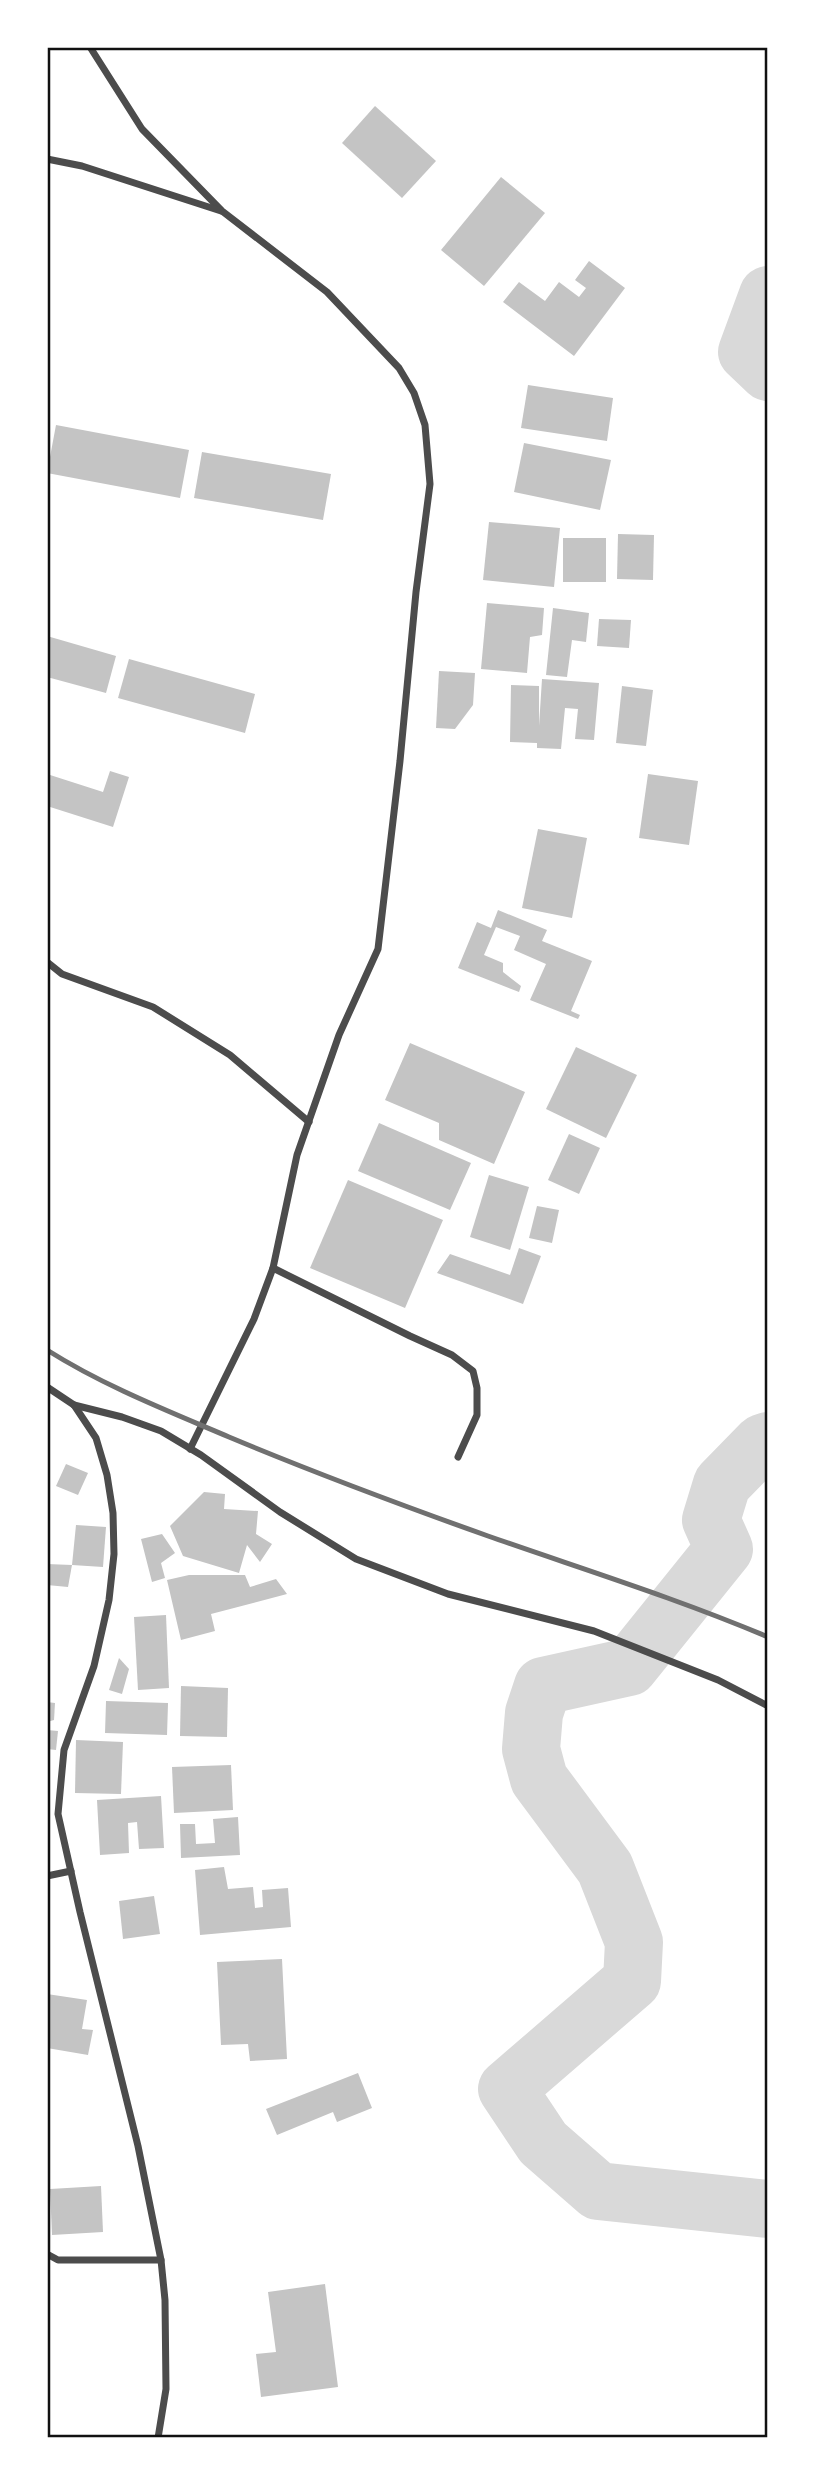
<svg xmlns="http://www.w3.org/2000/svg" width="815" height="2485" font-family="Mulish,sans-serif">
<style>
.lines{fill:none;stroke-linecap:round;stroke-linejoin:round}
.river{stroke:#d9d9d9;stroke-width:58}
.building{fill:#c4c4c4}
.minor{stroke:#4c4c4c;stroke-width:7}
.rail{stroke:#707070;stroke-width:5}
.neatline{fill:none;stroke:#111;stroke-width:2.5}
</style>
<rect width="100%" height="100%" fill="#fff"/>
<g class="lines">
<g class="river">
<path d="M 768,295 L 747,352 L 768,372"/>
<path d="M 768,1441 L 762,1443 L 722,1484 L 711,1520 L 724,1549 L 629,1667 L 543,1686 L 534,1713 L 531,1749 L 539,1779 L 605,1868 L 634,1942 L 632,1981 L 507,2089 L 543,2143 L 598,2191 L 768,2209"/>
</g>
</g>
<g class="building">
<path d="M 375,106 L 436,161 L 402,198 L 342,143 Z"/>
<path d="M 501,177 L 545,213 L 484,286 L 441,250 Z"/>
<path d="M 589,261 L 625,288 L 574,356 L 503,302 L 519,282 L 545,301 L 559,282 L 579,297 L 586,288 L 575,280 Z"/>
<path d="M 528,385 L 613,398 L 607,441 L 521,428 Z"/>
<path d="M 56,425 L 189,450 L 180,498 L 47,473 Z"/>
<path d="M 524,443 L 611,460 L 600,510 L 514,492 Z"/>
<path d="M 202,452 L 331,474 L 323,520 L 194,498 Z"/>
<path d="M 489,522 L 560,528 L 554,587 L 483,580 Z"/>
<path d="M 618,534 L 654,535 L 653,580 L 617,579 Z"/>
<rect x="563" y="538" width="43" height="44"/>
<path d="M 487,603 L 544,608 L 542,635 L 530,637 L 527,673 L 481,669 Z"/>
<path d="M 553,608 L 589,613 L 586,642 L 572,640 L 567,677 L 546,675 Z"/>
<path d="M 599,619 L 631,620 L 629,648 L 597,646 Z"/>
<path d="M 47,636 L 116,656 L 106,693 L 47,677 Z"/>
<path d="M 129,659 L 255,694 L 245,733 L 118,698 Z"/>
<path d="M 439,671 L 475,673 L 473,705 L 455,729 L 436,728 Z"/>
<path d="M 542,679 L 599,683 L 594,740 L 575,739 L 578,709 L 565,708 L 561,749 L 537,748 L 537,743 L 510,742 L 511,685 L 539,686 L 539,726 Z"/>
<path d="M 622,686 L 653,690 L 646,746 L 616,743 Z"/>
<path d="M 110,771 L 129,777 L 113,827 L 47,806 L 47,774 L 103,792 Z"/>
<path d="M 648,774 L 698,781 L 689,845 L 639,838 Z"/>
<path d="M 538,829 L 587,838 L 572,918 L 522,908 Z"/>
<path d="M 498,910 L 547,930 L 542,941 L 592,961 L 571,1011 L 580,1015 L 578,1019 L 530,1000 L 546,964 L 514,950 L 520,936 L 496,927 L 484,955 L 503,963 L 503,972 L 521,986 L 519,992 L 458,968 L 477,922 L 491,928 Z"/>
<path d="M 410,1043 L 525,1092 L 494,1164 L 439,1140 L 439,1123 L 385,1100 Z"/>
<path d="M 576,1047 L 637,1075 L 606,1138 L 546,1109 Z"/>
<path d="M 379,1123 L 471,1163 L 450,1210 L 358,1171 Z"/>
<path d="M 569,1134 L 600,1148 L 579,1194 L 548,1180 Z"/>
<path d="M 489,1175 L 529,1187 L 510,1250 L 470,1237 Z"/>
<path d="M 348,1180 L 443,1220 L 405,1308 L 310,1268 Z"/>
<path d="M 537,1206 L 559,1210 L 552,1243 L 529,1238 Z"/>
<path d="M 519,1248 L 541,1256 L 523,1304 L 437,1273 L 450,1254 L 510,1275 Z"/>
<path d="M 66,1464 L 88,1473 L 78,1495 L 56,1486 Z"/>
<path d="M 204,1492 L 225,1494 L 224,1509 L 258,1511 L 256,1534 L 272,1544 L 260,1562 L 247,1545 L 239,1573 L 183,1556 L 170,1526 Z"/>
<path d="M 76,1525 L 106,1527 L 103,1567 L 72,1565 Z"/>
<path d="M 162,1534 L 175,1553 L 161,1563 L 165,1578 L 152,1582 L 141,1539 Z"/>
<path d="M 47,1564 L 72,1565 L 68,1587 L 47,1585 Z"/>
<path d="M 189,1575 L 245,1575 L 250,1587 L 276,1579 L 287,1594 L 211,1614 L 215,1631 L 181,1640 L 167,1580 Z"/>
<path d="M 166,1615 L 169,1688 L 138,1690 L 134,1617 Z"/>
<path d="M 119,1658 L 129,1669 L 122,1694 L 109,1690 Z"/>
<path d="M 181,1686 L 228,1688 L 227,1737 L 180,1736 Z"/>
<path d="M 106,1701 L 168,1703 L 167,1735 L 105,1733 Z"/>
<path d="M 47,1702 L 55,1703 L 54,1720 L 47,1722 Z"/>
<path d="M 47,1730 L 58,1731 L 56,1750 L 47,1749 Z"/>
<path d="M 76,1740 L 123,1742 L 121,1794 L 75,1793 Z"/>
<path d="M 231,1765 L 233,1810 L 174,1813 L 172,1767 Z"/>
<path d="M 161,1796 L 164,1848 L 139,1849 L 137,1822 L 128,1823 L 129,1853 L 100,1855 L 97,1800 Z"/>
<path d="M 238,1817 L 240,1855 L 181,1858 L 180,1824 L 195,1824 L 196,1844 L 215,1843 L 213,1819 Z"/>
<path d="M 224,1867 L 228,1889 L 253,1887 L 255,1908 L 263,1907 L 262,1890 L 288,1888 L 291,1927 L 200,1935 L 195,1870 Z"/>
<path d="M 154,1896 L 160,1934 L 123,1939 L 119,1901 Z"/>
<path d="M 282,1959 L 287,2059 L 250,2061 L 248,2044 L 221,2045 L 217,1962 Z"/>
<path d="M 47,1994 L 87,2000 L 82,2029 L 93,2030 L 88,2055 L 47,2048 Z"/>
<path d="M 358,2073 L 372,2108 L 337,2122 L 333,2112 L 277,2135 L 266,2109 Z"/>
<path d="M 101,2186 L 103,2232 L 52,2235 L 50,2189 Z"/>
<path d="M 325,2284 L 338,2387 L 261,2397 L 256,2354 L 276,2352 L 268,2292 Z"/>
</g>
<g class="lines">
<g class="minor">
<path d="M 90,47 L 142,129 L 222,211 L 327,292 L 399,368 L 414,393 L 425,425 L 430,484 L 416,592 L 400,761 L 378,949 L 339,1035 L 297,1155 L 273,1268 L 254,1319 L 190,1449"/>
<path d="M 47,159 L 82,166 L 221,211"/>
<path d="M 47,962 L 62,974 L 153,1007 L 230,1055 L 309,1122"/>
<path d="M 273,1268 L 410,1336 L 452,1355 L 473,1371 L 477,1388 L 477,1415 L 458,1457"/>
<path d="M 47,1387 L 74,1405 L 96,1438 L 107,1475 L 113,1513 L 114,1554 L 109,1600 L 94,1666 L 64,1750 L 58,1814 L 80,1912 L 138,2146 L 161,2260 L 165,2300 L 166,2389 L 158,2438"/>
<path d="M 74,1405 L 122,1417 L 161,1431 L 201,1455 L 280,1512 L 356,1559 L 448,1594 L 594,1631 L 718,1680 L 768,1706"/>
<path d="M 47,1876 L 71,1871"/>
<path d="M 47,2254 L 58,2260 L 161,2260"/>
</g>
<path class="rail" d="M 47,1350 C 104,1386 168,1411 229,1437 C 315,1473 401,1505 488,1536 C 582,1569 676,1598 768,1637"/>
</g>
<rect width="815" height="2485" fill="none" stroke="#ffffff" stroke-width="98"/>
<rect x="49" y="49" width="717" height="2387" class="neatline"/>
</svg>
